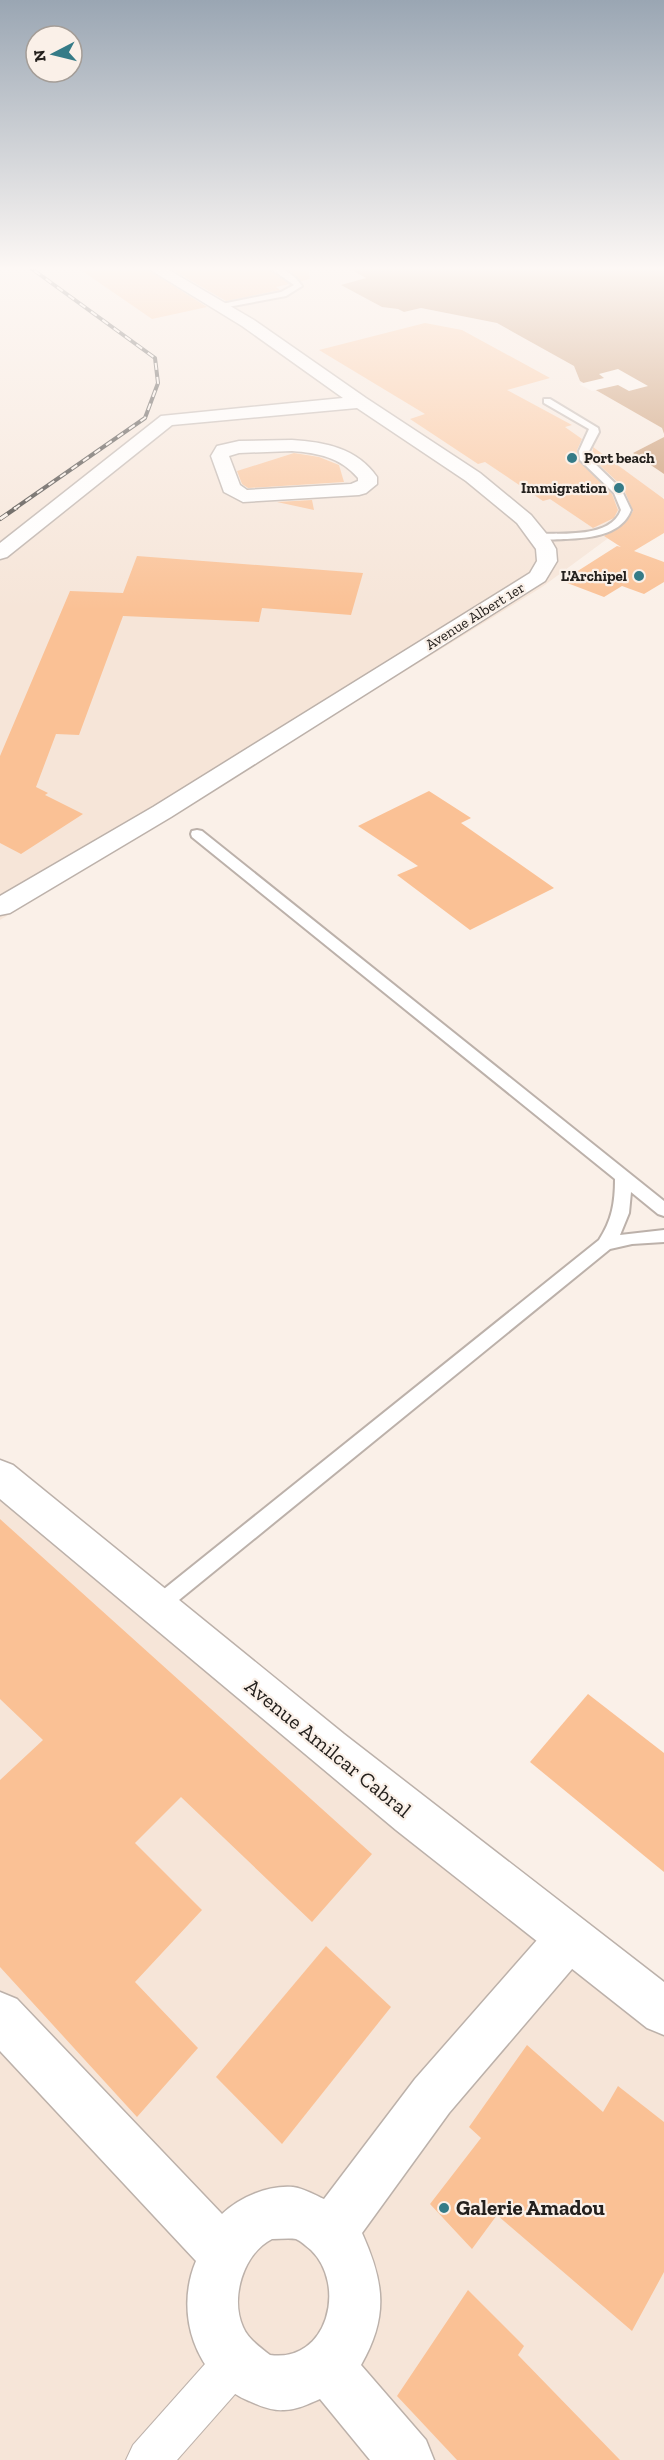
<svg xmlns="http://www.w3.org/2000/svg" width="664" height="2460" font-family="'Zilla Slab',serif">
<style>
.built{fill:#f6e5d8}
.water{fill:#c59064}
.pier{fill:#faf0e8}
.building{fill:#fac195}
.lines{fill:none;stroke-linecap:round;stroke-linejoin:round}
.service-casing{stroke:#bcb1aa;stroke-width:4}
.pedestrian-casing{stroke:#bcb1aa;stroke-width:2}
.minor-casing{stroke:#bcb1aa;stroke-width:3}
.secondary-casing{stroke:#bcb1aa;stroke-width:3}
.service{fill:#fff;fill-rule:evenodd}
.pedestrian{fill:#fff;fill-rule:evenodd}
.minor{fill:#fff;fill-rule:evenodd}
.secondary{fill:#fff;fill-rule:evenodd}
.rail-far1-casing{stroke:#3e3a36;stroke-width:4}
.rail-casing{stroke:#3e3a36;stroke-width:4.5}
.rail-far1{stroke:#faf0e8;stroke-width:2;stroke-dasharray:7;stroke-linecap:butt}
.rail{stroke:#faf0e8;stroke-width:3;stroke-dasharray:9;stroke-linecap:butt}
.poi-dot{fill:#357b87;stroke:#faf0e8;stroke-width:2}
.labels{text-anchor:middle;stroke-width:4.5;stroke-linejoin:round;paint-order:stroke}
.far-poi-label{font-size:15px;font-weight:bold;fill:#24201d;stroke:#faf0e8;text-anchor:end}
.far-street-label{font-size:15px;fill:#24201d;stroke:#faf0e8}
.near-street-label{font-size:21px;fill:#24201d;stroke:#faf0e8}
.near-poi-label{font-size:21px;font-weight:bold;fill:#24201d;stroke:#faf0e8;text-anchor:start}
</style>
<rect width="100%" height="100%" fill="#faf0e8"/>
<g class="built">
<path d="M 0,266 L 345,266 L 367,278 L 342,285 L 382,307 L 398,309 L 404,312 L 421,308 L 497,323 L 574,366 L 580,381 L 662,428 L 664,437 L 633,453 L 664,474 L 664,497 L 542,587 L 0,920 Z"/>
<path d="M 0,1483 L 664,2035 L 664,2460 L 0,2460 Z"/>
</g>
<g class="water">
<path d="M 345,266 L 664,266 L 664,434 L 662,428 L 580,381 L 574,366 L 497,323 L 421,308 L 404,312 L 398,309 L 382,307 L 341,285 L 366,278 Z"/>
<path d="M 664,437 L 664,474 L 633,453 Z"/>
</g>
<path class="pier" d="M 618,369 L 648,386 L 629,391 L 618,385 L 592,391 L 579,384 L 604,378 L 599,374 Z"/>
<g class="building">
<path d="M 75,266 L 142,266 L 207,307 L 152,319 Z"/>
<path d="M 166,266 L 265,266 L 289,284 L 276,287 L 280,290 L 226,301 Z"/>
<path d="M 279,266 L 308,266 L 310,279 L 301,281 L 293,273 Z"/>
<path d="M 425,323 L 462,330 L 550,378 L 507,390 L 572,425 L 565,427 L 582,439 L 577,450 L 578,460 L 612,494 L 618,510 L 614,518 L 593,528 L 550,499 L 543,501 L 485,462 L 478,464 L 410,419 L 425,414 L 319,350 Z"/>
<path d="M 593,447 L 664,499 L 664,533 L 634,551 L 664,562 L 664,582 L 644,594 L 622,586 L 604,597 L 562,581 L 617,546 L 621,547 L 604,536 L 626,522 L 633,511 L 623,487 L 592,458 Z"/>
<path d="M 294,453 L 319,457 L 339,465 L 344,482 L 248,488 L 242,484 L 237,471 Z"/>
<path d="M 312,500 L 314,510 L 277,502 Z"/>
<path d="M 137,556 L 363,573 L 351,615 L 262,608 L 259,622 L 123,616 L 79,735 L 56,734 L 36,787 L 48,793 L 45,795 L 83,814 L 21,854 L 0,843 L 0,756 L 70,591 L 123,593 Z"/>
<path d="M 429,791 L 471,818 L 461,823 L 554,888 L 470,930 L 397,875 L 418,866 L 358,826 Z"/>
<path d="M 0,1519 L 372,1854 L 312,1922 L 181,1797 L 135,1843 L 202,1910 L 135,1982 L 198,2048 L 137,2117 L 0,1967 L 0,1780 L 43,1740 L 0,1699 Z"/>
<path d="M 588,1694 L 664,1753 L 664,1872 L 530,1762 Z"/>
<path d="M 326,1946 L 391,2007 L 282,2144 L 216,2077 Z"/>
<path d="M 527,2045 L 603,2112 L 618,2086 L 664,2122 L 664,2272 L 632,2331 L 497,2215 L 472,2249 L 430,2204 L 481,2138 L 469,2127 Z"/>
<path d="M 468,2290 L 524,2346 L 518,2355 L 620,2460 L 457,2460 L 397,2396 Z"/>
</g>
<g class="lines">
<g class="service-casing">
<g id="service">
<path d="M 267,266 C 280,265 295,275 302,286 L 286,296 L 217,309 L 217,305 L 281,292 L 294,285 Z"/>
<path d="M 544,399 L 550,399 L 598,428 L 599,432 L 589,451 L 590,459 L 621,489 L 631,510 C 619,543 568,538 539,540 L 534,537 L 539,534 C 563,533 611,538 621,510 L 614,493 L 580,460 L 579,451 L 589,429 L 544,403 Z"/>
<path d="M 197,830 L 202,831 L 664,1201 L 664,1216 L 658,1214 L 631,1192 L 629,1213 L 620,1235 L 664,1230 L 664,1242 L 632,1244 L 610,1249 L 163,1613 L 156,1616 L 149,1613 L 146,1607 L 149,1601 L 599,1240 C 612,1220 615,1203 615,1179 L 192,837 L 191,834 L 192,831 Z"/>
</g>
</g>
<g class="pedestrian-casing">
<path id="pedestrian" d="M 236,2340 L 251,2346 L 257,2361 L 251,2376 L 177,2460 L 126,2460 L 133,2445 L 221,2346 Z"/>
</g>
<g class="minor-casing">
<g id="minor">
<path d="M 144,266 L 162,266 L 254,320 L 366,398 L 480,473 L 531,515 L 549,537 L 556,549 L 557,561 L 545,581 L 171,817 L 10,913 L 0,915 L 0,896 L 153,807 L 530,573 L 537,561 L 536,549 L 517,523 L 466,481 L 357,408 L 172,425 L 7,557 L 0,559 L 0,543 L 161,416 L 343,398 L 242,326 Z"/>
<path d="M 292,440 C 325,442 357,448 377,477 L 377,484 L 366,493 L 359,495 L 243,502 L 224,492 L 211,456 L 217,446 L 239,441 ZM 292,451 C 318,453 340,457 358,478 L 358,481 L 351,484 L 247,490 L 240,485 L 229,456 L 239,453 Z"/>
<path d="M 568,1916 L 584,1923 L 591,1939 L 584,1955 L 449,2113 L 362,2233 C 384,2282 389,2316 361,2365 L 426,2440 L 434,2460 L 370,2460 L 320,2399 C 308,2404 297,2410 284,2410 C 272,2411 260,2406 249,2401 C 195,2378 174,2313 196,2261 L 0,2051 L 0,1992 L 17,1999 L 222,2214 C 240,2197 268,2185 293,2187 C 303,2188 315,2195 324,2199 L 415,2079 L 552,1923 ZM 272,2239 C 280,2239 289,2238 296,2239 C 301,2241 306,2246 311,2250 C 347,2285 328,2363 270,2355 C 260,2347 248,2339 243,2327 C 230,2298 243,2254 272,2239 Z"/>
</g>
</g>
<g class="secondary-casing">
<path id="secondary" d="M 0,1460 L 13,1465 L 344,1734 L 664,1982 L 664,2035 L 647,2028 L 396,1830 L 0,1499 Z"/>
</g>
<use href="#service" class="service"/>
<use href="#pedestrian" class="pedestrian"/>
<use href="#minor" class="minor"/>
<use href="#secondary" class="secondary"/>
<g class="rail-far1-casing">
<path id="rail-far1" d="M 14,509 L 145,418 L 158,383 L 155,358 L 28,266"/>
</g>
<g class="rail-casing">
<path id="rail" d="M 0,519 L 16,508"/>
</g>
<use href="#rail-far1" class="rail-far1"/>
<use href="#rail" class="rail"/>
</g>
<linearGradient id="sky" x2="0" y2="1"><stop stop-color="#9aa6b3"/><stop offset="0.44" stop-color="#fdf8f5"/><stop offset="1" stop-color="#fdf8f5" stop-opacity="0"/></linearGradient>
<rect width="664" height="610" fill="url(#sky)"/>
<g class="poi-dot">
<circle cx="572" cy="458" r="6"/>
<circle cx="619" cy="488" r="6"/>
<circle cx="639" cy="576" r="6"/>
<circle cx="444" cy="2208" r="6"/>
</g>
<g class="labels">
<g class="far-poi-label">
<text x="584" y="463" text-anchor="start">Port beach</text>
<text x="607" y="493">Immigration</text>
<text x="627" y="581">L'Archipel</text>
</g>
<g class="far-street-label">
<text transform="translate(475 616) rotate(-32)" y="5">Avenue Albert 1er</text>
</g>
<g class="near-street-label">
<text transform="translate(328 1748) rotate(39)" y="7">Avenue Amilcar Cabral</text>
</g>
<g class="near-poi-label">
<text x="456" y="2215">Galerie Amadou</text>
</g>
</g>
<g transform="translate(54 54) rotate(263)"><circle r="28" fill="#faf0e8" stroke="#a49d97" stroke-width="1.5"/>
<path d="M0-4.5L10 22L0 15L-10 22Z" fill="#357b87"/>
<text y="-9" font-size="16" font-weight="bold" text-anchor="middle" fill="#24201d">N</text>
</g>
</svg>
